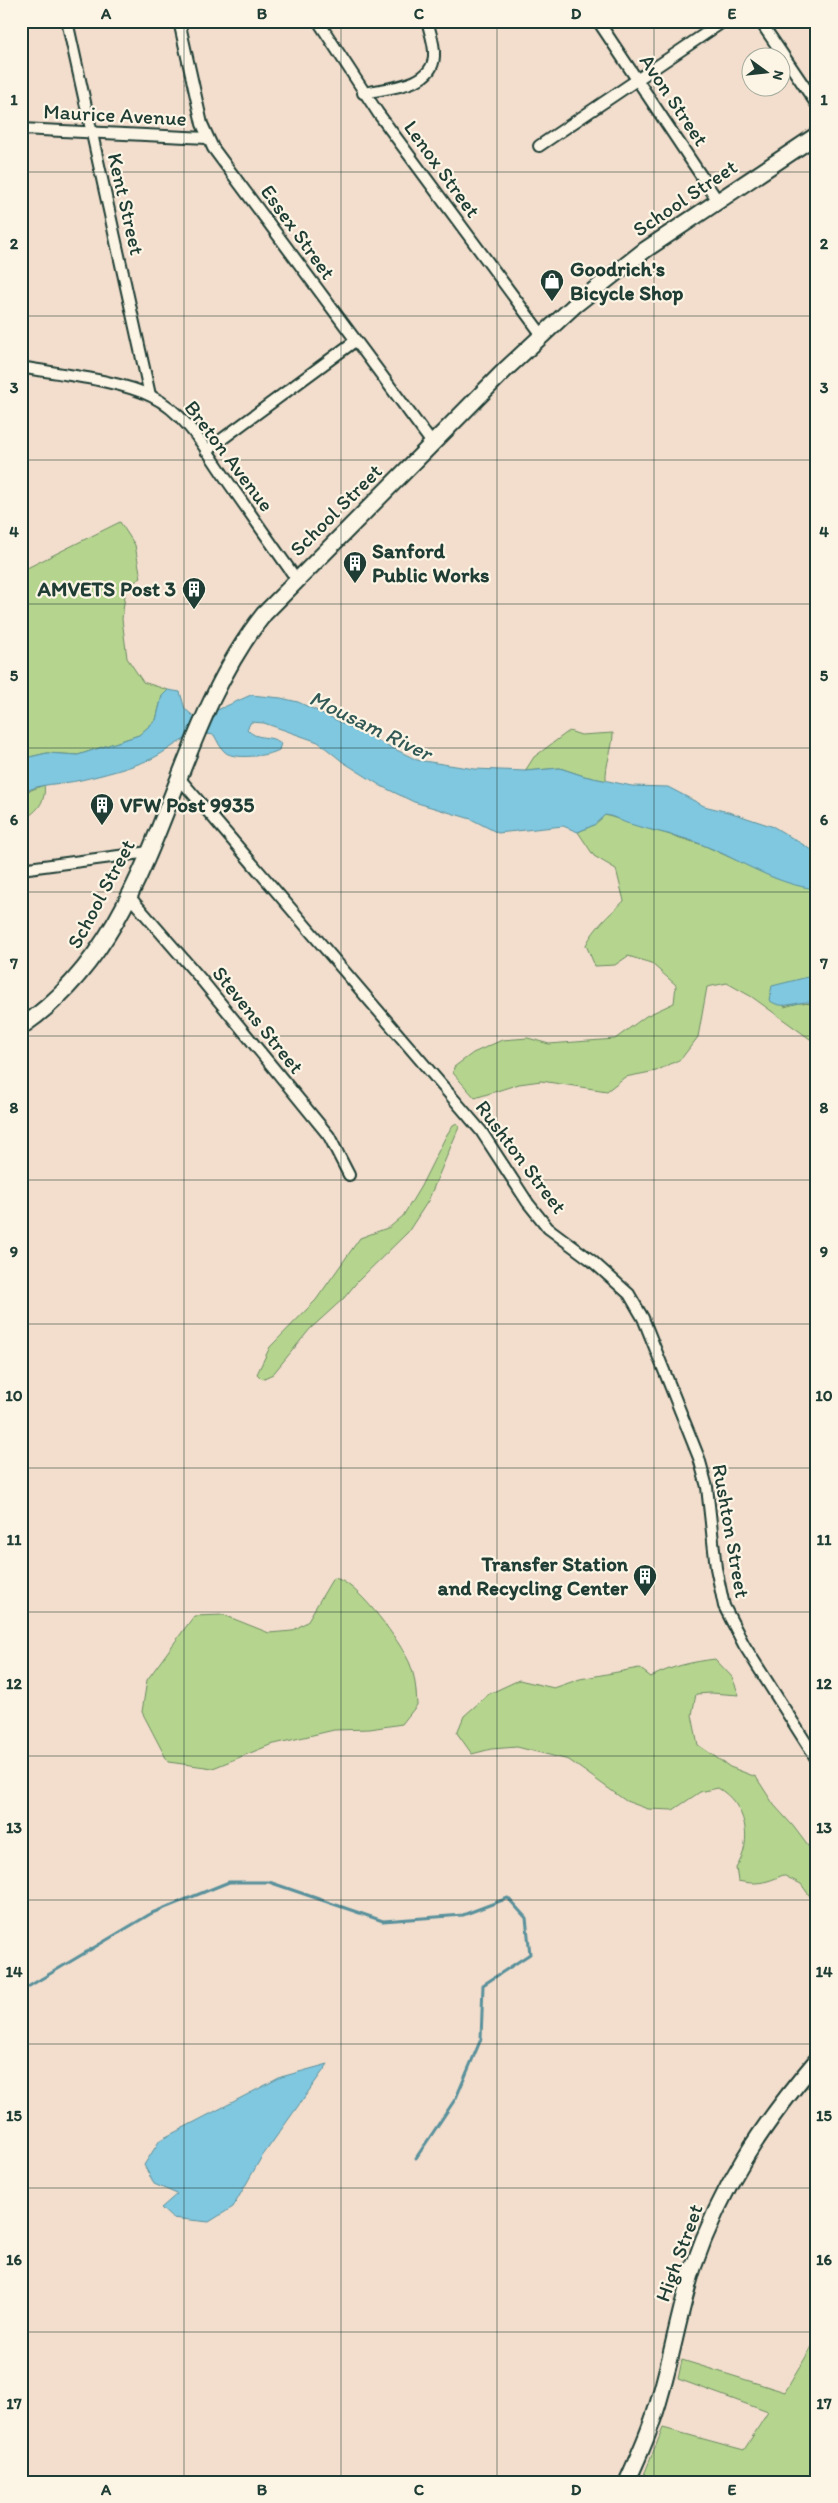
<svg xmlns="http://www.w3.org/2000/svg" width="838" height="2503" font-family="Itim,sans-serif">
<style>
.green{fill:#b5d58e;stroke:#6a8961}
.water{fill:#80c7e0;stroke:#59909b}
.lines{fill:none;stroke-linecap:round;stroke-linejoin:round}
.stream{stroke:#59909b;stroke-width:3}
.street-casing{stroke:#1f3d34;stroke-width:14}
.secondary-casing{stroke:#1f3d34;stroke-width:19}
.street{stroke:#fcf5e5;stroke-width:10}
.secondary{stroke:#fcf5e5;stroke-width:15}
.grid{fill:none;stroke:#1f3d34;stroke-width:1;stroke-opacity:0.55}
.labels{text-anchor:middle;stroke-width:4.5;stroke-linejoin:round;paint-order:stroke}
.street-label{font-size:21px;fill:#1f3d34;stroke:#fcf5e5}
.poi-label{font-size:21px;font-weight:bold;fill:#1f3d34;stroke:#fcf5e5;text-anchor:start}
.water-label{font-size:22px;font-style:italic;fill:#325956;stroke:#fcf5e5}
.neatline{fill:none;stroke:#1f3d34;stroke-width:2}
.grid-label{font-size:16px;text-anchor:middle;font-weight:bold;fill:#1f3d34}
</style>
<rect width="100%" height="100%" fill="#f3decd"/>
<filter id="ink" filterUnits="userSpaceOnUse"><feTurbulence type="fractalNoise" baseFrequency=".02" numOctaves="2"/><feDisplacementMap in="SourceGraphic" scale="10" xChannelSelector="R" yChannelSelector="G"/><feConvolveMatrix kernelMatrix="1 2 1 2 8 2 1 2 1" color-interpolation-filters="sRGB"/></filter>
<g filter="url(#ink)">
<g class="green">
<path d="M 120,522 L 135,545 L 141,578 L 126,587 L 122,619 L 127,658 L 143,682 L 168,690 L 162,696 L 156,720 L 139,735 L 78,755 L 47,753 L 21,759 L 21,571 Z"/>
<path d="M 569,731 L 581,735 L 613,733 C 613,750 605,763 606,781 L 584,776 L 560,768 L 525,771 L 534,757 Z"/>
<path d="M 44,785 C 47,800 36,815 21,819 L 21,794 Z"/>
<path d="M 605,815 L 703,845 L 775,878 L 817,889 L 817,979 L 808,977 L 791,983 L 784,1007 L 799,1003 L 817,1004 L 817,1044 L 752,997 L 727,983 L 707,987 L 698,1037 L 681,1059 L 656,1071 L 625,1077 L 607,1091 L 541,1081 L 519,1084 L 475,1098 L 453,1073 L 454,1067 L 473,1053 L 502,1040 L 528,1038 L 549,1044 L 615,1039 L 646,1016 L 674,1003 L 676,985 L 651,963 L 628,956 L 615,965 L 595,966 L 586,945 C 594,928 610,914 624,901 L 616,869 L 594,856 L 578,832 L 594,825 Z"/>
<path d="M 457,1123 L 459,1127 L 428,1201 L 408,1232 L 357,1282 L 344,1298 L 310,1329 L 273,1374 L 262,1379 L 257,1374 L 270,1347 L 316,1300 L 360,1238 L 390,1227 L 403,1216 L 421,1186 L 446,1136 L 453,1125 Z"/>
<path d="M 333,1578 C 355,1579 396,1637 406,1656 C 415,1671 416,1688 417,1705 L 402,1724 L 370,1729 L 334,1730 L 270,1745 L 213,1768 L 168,1762 L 142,1712 L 147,1680 L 194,1616 L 224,1615 L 269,1633 L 292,1631 L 307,1622 Z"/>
<path d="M 715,1659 L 732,1677 L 739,1695 L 711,1693 L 696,1694 L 692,1715 L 698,1745 L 730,1767 L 756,1777 L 774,1805 L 793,1826 L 817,1858 L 817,1906 L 801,1884 L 783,1875 C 766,1883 756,1885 738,1881 L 736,1868 C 754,1841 746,1804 718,1788 L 700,1792 L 673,1810 L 648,1809 L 626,1801 L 569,1760 L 517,1747 L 491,1749 L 472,1754 L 457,1733 L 464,1716 L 489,1694 L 519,1680 L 554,1688 L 580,1679 L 639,1668 L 651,1677 C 672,1666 692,1662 715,1659 Z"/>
<path d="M 817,2338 L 817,2482 L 641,2482 L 663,2428 L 744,2450 L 768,2412 L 678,2379 L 682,2360 L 785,2392 Z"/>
</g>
<g class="water">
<path d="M 168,690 L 180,692 L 185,709 L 197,719 L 251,695 L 281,698 L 298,702 L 324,714 L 417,760 L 475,769 L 525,771 L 560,768 L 584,776 L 632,786 L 668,787 L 704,806 L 732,813 L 774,827 L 817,853 L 817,889 C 776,885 740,860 703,845 C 679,835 655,832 630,824 C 621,822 615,816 605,815 L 594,825 L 578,832 L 563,826 L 498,833 L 471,819 L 414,802 L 381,786 L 343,762 L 318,742 L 264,723 L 251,722 L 247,729 C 256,741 270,734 281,743 L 279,750 C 269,756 233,760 225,752 C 220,748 217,740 214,735 C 187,730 173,749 151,759 C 130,768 103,775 81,780 C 61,785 39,782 21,794 L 21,759 L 47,753 L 78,755 L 139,735 L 156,720 L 162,696 Z"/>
<path d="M 808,977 L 817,979 L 817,1004 C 800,997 785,1013 769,1000 L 772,986 Z"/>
<path d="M 328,2064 L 261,2158 L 233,2207 L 209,2222 L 172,2218 L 161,2208 L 177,2194 L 154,2184 L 144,2165 L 160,2140 L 281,2077 Z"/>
</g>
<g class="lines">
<path class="stream" d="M 21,1991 L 152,1913 L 229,1882 L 269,1882 L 383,1921 L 463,1915 L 508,1898 L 526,1918 L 530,1954 L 483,1985 L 481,2039 L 456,2098 L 416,2158"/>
<g class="street-casing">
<g id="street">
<path d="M 67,21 L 150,395"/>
<path d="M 179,21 L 202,124 L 213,148 L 432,443"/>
<path d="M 318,21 L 378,113 L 542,335"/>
<path d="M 598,21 L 718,201"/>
<path d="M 760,21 L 817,105"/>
<path d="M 363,93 C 386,88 433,87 434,56 C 435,45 430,32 427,21"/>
<path d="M 21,129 L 207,138"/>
<path d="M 539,146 L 724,21"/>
<path d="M 21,367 C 58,374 119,380 151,396 C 187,413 209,455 231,486 C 253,517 275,549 297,580"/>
<path d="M 206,451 L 355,341"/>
<path d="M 180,779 L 481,1131 L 528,1203 L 548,1228 L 591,1260 L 629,1294 L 643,1318 L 699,1458 L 707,1487 L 716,1568 L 724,1606 L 744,1645 L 817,1760"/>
<path d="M 21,869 L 149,852"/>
<path d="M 129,896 L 200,978 L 329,1136 L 349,1175"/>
</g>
</g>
<g class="secondary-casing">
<g id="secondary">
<path d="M 21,1027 C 163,930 163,741 264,614 L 506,369 L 575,305 L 645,250 L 817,135"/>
<path d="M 627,2482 C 640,2453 653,2424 661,2393 C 673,2351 680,2309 693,2268 C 721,2186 762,2125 817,2060"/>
</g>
</g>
<use href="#street" class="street"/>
<use href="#secondary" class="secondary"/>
</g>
</g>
<path class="grid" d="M 184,21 L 184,2482M 341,21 L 341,2482M 497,21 L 497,2482M 654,21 L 654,2482M 21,172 L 817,172M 21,316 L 817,316M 21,460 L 817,460M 21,604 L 817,604M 21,748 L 817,748M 21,892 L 817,892M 21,1036 L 817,1036M 21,1180 L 817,1180M 21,1324 L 817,1324M 21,1468 L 817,1468M 21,1612 L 817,1612M 21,1756 L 817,1756M 21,1900 L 817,1900M 21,2044 L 817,2044M 21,2188 L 817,2188M 21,2332 L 817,2332"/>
<defs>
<g id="shop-pin" transform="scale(1.25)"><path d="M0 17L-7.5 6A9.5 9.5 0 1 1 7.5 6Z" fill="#1f3d34" stroke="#fcf5e5"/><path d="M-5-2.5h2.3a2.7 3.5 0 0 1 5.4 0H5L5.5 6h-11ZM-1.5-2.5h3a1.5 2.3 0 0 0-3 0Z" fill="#fff"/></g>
<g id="building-pin" transform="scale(1.25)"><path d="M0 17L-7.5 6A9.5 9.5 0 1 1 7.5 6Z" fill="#1f3d34" stroke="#fcf5e5"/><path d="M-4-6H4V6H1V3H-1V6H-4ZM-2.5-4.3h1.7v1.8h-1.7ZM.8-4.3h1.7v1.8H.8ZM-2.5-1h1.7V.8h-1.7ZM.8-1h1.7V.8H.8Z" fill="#fff"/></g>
</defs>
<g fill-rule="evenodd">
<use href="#shop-pin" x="552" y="281"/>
<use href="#building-pin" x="355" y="563"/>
<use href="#building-pin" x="194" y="589"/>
<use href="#building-pin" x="102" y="805"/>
<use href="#building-pin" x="645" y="1576"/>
</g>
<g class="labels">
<g class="street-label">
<text transform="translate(674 100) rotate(56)" y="7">Avon Street</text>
<text transform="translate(115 115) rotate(3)" y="7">Maurice Avenue</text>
<text transform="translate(442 169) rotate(54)" y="7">Lenox Street</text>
<text transform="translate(685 198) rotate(-34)" y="7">School Street</text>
<text transform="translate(126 204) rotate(77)" y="7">Kent Street</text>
<text transform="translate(298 232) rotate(54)" y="7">Essex Street</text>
<text transform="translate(229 456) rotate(53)" y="7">Breton Avenue</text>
<text transform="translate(336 510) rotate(-45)" y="7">School Street</text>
<text transform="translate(101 894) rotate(-62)" y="7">School Street</text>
<text transform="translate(258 1020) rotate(51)" y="7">Stevens Street</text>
<text transform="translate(521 1157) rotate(53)" y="7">Rushton Street</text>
<text transform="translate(731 1531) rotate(80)" y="7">Rushton Street</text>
<text transform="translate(679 2253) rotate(-70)" y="7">High Street</text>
</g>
<g class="poi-label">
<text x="570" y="276">Goodrich's<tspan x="570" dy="24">Bicycle Shop</tspan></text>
<text x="372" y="558">Sanford<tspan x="372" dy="24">Public Works</tspan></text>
<text x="176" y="596" text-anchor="end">AMVETS Post 3</text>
<text x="120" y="812">VFW Post 9935</text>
<text x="628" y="1571" text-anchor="end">Transfer Station<tspan x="628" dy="24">and Recycling Center</tspan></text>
</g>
<g class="water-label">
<text transform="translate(371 725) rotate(26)" y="8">Mousam River</text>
</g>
</g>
<rect width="838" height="2503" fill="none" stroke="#fcf5e5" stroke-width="55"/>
<g transform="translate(766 72) rotate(105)"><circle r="24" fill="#fcf5e5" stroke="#a4ab9e"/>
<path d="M0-4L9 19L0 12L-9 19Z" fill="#1f3d34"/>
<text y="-8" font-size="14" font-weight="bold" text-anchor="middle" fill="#1f3d34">N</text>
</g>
<rect x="28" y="28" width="782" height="2448" class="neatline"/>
<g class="grid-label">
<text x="106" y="19">A</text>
<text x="262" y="19">B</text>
<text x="419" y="19">C</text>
<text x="576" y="19">D</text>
<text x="732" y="19">E</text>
<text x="14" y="105">1</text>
<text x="824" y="105">1</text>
<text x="14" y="249">2</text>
<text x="824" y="249">2</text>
<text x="14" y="393">3</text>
<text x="824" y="393">3</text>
<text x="14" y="537">4</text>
<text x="824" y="537">4</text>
<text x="14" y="681">5</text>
<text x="824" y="681">5</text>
<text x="14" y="825">6</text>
<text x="824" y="825">6</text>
<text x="14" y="969">7</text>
<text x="824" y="969">7</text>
<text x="14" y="1113">8</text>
<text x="824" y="1113">8</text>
<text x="14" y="1257">9</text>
<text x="824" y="1257">9</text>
<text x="14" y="1401">10</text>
<text x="824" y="1401">10</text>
<text x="14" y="1545">11</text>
<text x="824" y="1545">11</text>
<text x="14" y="1689">12</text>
<text x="824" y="1689">12</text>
<text x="14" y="1833">13</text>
<text x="824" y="1833">13</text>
<text x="14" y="1977">14</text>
<text x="824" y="1977">14</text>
<text x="14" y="2121">15</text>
<text x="824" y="2121">15</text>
<text x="14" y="2265">16</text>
<text x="824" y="2265">16</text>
<text x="14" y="2409">17</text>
<text x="824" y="2409">17</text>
<text x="106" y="2495">A</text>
<text x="262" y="2495">B</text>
<text x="419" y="2495">C</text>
<text x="576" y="2495">D</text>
<text x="732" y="2495">E</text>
</g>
</svg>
